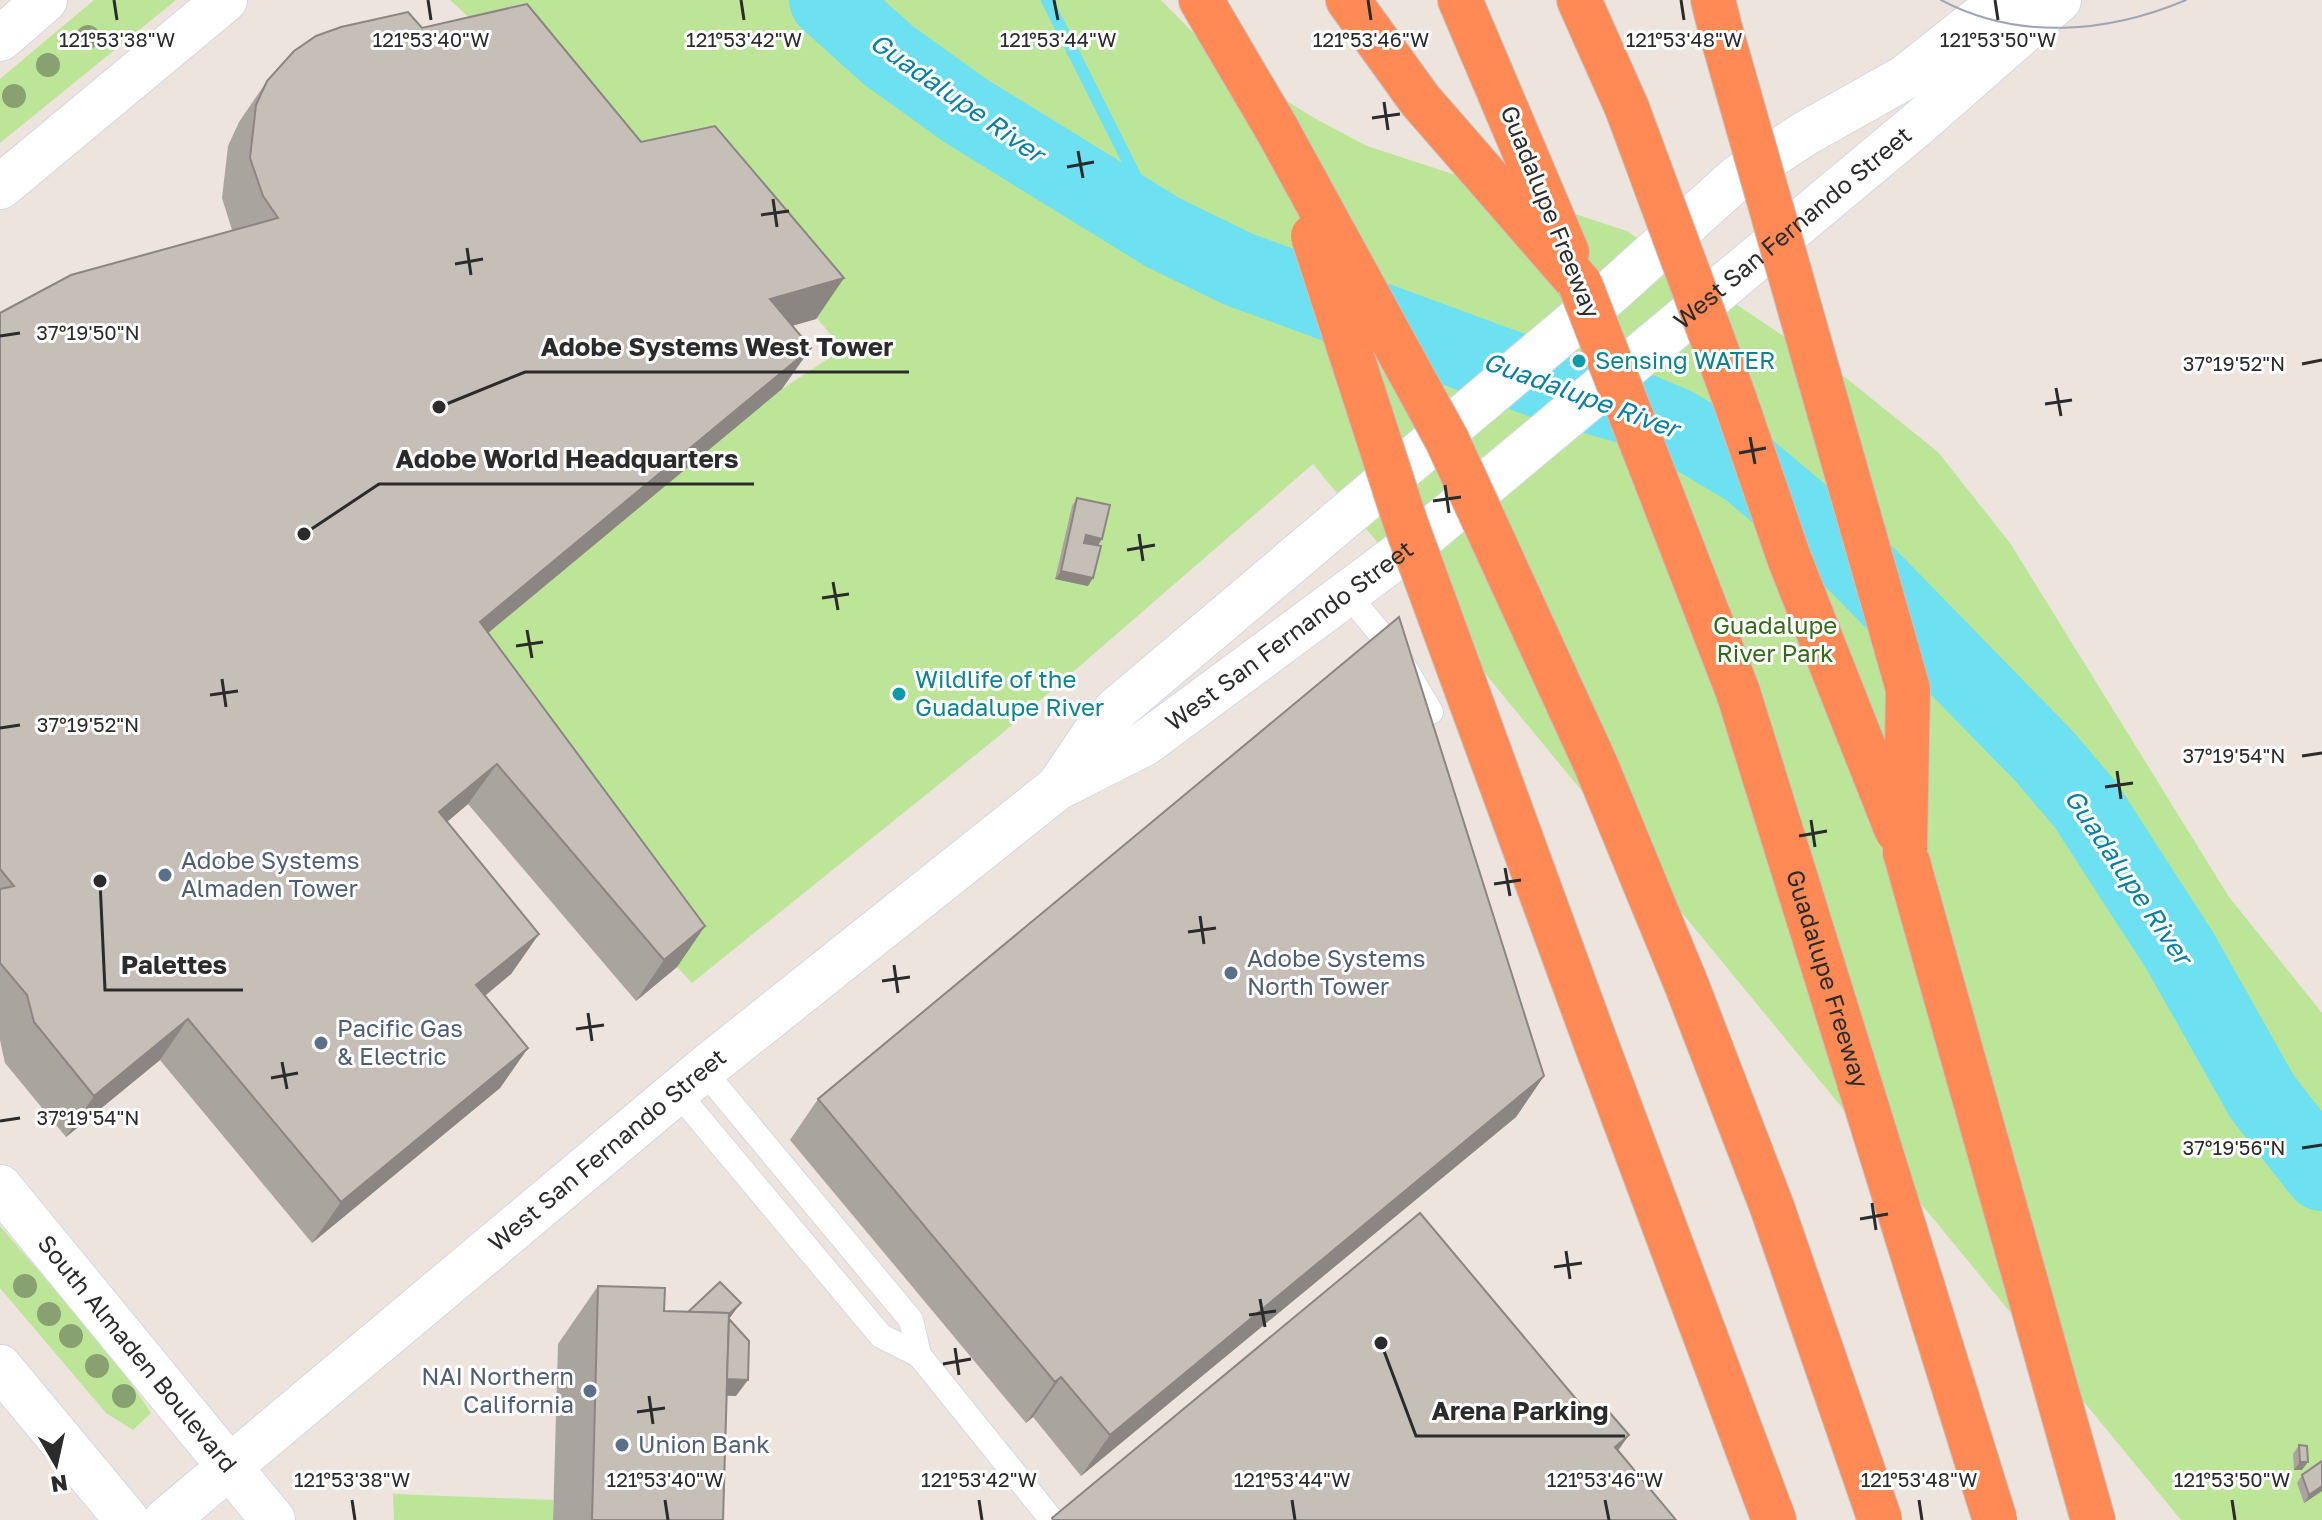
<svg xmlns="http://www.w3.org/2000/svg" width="2322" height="1520" font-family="'Golos Text',sans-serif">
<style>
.green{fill:#bce598}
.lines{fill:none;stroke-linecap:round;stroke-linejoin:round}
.stream{stroke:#6de0f2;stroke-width:12}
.river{stroke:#6de0f2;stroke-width:76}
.lane-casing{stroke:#d2d8e4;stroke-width:26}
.secondary-casing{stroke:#d2d8e4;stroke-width:46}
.highway-casing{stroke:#c4c4c4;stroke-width:46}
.lane{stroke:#fff;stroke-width:24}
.secondary{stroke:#fff;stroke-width:44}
.highway{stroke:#ff8a56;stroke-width:44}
.tram{stroke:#9fa5b6;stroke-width:2}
.highway-bridge-casing{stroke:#c4c4c4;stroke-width:46;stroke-linecap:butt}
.highway-bridge{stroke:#ff8a56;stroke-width:44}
.tree{fill:#87a171}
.wall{fill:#aaa49e}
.shaded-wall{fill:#8b8681}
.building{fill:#c6bfb8;stroke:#8b8681;stroke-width:2}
.ticks{fill:none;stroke:#2b2b2b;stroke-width:3}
.culture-dot{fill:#0f9aa8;stroke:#fff;stroke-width:3}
.service-dot{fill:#5c6f8a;stroke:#fff;stroke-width:3}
.labels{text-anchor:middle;stroke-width:6;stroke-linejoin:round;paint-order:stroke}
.street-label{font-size:24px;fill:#2b2b2b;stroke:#fff}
.culture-label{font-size:24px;fill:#0d838f;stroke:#fff;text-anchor:start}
.park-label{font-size:24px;fill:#346b18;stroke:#fff}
.service-label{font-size:24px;fill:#4e5e75;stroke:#fff;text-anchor:start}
.water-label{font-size:26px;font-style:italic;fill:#0980a1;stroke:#fff}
.ticks-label{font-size:20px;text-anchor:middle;fill:#2b2b2b;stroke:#fff;stroke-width:6;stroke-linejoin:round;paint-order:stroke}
.leader{fill:none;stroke:#2b2b2b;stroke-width:3}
.callout-dot{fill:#2b2b2b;stroke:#fff;stroke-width:3}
.callout-label{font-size:26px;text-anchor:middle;font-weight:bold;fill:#2b2b2b;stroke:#fff;stroke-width:6;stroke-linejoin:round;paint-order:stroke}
</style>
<rect width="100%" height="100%" fill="#ede4dd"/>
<g class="green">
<path d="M 94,0 L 176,0 L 0,143 L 0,79 Z"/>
<path d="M 450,0 L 1161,0 L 1216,56 L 1314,118 L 1367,146 L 1627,231 L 1846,378 L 1938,452 L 2010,543 L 2229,897 L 2322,1013 L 2322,1520 L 2181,1520 L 1313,464 L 999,736 L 692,983 L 677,967 L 452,663 L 782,389 L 843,349 L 703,184 L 613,182 L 498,44 Z"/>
<path d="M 0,1226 L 117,1362 L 151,1413 L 133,1430 L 106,1413 L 0,1288 Z"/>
<path d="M 393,1494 L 553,1500 L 553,1520 L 394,1520 Z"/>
</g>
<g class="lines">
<path class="stream" d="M 1047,0 L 1164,233"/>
<path class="river" d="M 827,0 L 888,55 L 966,111 L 1164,233 L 1238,269 L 1554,385 L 1631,407 L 1676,426 L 1748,469 L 1836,543 L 2044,756 L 2085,804 L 2180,951 L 2263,1098 L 2322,1173"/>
<g class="lane-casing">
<g id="lane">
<path d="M 1348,595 L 1395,651 L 1431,712"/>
<path d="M 677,1092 L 881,1336 L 919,1355 L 911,1320 L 703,1070"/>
<path d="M 919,1355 L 1052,1520"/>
</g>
</g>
<g class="secondary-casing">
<g id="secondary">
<path d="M 0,39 L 45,0"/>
<path d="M 0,187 L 225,0"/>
<path d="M 1061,783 L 1096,731 L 1118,708 L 1613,290 L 1737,178 L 1806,133 L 1904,78 L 2003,0"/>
<path id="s1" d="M 0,1187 L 273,1520"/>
<path d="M 0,1367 L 127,1520"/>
<path id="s2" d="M 166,1520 L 703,1070 L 1057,788 L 1144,744 L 1419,540 L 1920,122 L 2059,0"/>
</g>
</g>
<g class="highway-casing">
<g id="highway">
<path d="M 1201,0 L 1278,131"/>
<path d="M 1348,0 L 1420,100 L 1580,284"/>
<path d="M 1460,0 L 1567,252"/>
<path d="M 1579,0 L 1627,108"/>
<path d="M 1713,0 L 1720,28"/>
<path d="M 1905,852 L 2093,1520"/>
<path d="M 1597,1046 L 1774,1520"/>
</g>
</g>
<use href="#lane" class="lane"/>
<use href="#secondary" class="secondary"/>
<use href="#highway" class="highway"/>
<path class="tram" d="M 1941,0 C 2019,41 2108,33 2186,0"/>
<g class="highway-bridge-casing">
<g id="highway-bridge">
<path d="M 1720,28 L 1908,689 L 1905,852"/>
<path d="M 1627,108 L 1735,400 L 1789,558 L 1897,831"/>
<path d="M 1278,131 L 1447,440 L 1596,765 L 1687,986 L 1772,1207 L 1880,1520"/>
<path d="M 1313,236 L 1406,524 L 1597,1046"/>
<path id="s3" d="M 1580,284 L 1738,692 L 1995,1520"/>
</g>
</g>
<use href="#highway-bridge" class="highway-bridge"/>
</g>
<g class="tree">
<circle cx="88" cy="37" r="12"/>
<circle cx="48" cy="65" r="12"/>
<circle cx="14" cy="96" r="12"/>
<circle cx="25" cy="1286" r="12"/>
<circle cx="49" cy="1314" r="12"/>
<circle cx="71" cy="1336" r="12"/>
<circle cx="97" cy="1366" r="12"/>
<circle cx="124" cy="1396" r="12"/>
</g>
<g class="wall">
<path d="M 422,28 L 641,142 L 844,278 L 816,319 L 792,326 L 782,389 L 488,633 L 705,926 L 677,967 L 636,1001 L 468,804 L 447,822 L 539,934 L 511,974 L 485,996 L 528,1048 L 500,1088 L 312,1243 L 160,1060 L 66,1137 L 5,1063 L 0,1040 L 0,313 L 232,230 L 222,198 L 228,146 L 239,122 L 267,81 Z"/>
<path d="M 1077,498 L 1102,539 L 1098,545 L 1088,586 L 1055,579 L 1072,506 Z"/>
<path d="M 1544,1076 L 1516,1117 L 1081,1476 L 1033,1417 L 1026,1423 L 790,1140 L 818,1099 Z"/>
<path d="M 598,1286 L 664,1311 L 729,1319 L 736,1396 L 727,1395 L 723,1520 L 553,1520 L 558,1344 Z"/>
<path d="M 2299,1445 L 2302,1470 L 2294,1470 L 2293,1454 Z"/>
<path d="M 2302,1475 L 2322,1491 L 2304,1503 L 2297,1483 Z"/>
</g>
<g class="shaded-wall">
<path d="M 844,278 L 816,319 L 742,340 L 770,299 Z"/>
<path d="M 811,348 L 782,389 L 452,663 L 480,622 Z"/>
<path d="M 1086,535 L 1102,539 L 1097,547 L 1080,544 Z"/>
<path d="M 1061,571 L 1093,578 L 1088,586 L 1055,579 Z"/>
<path d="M 497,764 L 468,804 L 410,853 L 439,812 Z"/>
<path d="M 705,926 L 677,967 L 636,1001 L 664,960 Z"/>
<path d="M 539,934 L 511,974 L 448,1026 L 476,985 Z"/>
<path d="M 188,1019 L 160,1060 L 66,1137 L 94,1096 Z"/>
<path d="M 528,1048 L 500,1088 L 312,1243 L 341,1202 Z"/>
<path d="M 1544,1076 L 1516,1117 L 1081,1476 L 1110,1435 Z"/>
<path d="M 741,1303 L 729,1319 L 715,1333 L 726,1317 Z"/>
<path d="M 1061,1377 L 1033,1417 L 1026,1423 L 1055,1382 Z"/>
<path d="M 714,1379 L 748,1380 L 736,1396 L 702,1395 Z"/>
<path d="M 1629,1435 L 1608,1465 L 1615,1447 Z"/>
<path d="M 2300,1462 L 2308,1462 L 2302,1470 L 2294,1470 Z"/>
<path d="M 2322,1486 L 2322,1491 L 2304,1503 L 2309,1495 Z"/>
</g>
<g class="building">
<path d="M 527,4 L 641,142 L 715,126 L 844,278 L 770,299 L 811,348 L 480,622 L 705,926 L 664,960 L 497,764 L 439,812 L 539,934 L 476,985 L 528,1048 L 341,1202 L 188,1019 L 94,1096 L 34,1022 L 27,995 L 0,963 L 0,889 L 14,886 L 0,869 L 0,313 L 71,275 L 278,218 L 263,196 L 250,158 L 256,105 L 267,81 L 294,51 L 316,36 L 341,27 L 408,12 L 422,28 Z"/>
<path d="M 1077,498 L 1110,505 L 1102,539 L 1086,535 L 1084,543 L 1101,546 L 1093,578 L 1061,571 Z"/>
<path d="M 1399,617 L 1544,1076 L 1110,1435 L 1061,1377 L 1055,1382 L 818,1099 Z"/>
<path d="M 1420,1213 L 1597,1424 L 1610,1413 L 1629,1435 L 1615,1447 L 1676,1520 L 1053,1520 L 1052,1518 Z"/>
<path d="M 720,1282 L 741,1303 L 729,1314 L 729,1313 L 688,1312 Z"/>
<path d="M 598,1286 L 665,1288 L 664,1311 L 729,1313 L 723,1520 L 592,1520 Z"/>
<path d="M 729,1319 L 749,1341 L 748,1380 L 727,1379 Z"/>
<path d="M 2299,1445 L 2307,1446 L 2308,1462 L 2300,1462 Z"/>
<path d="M 2322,1461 L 2322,1486 L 2309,1495 L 2302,1475 Z"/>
</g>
<path class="ticks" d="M 114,0 L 117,20M 428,0 L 431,20M 741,0 L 744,20M 1054,0 L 1058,20M 1368,0 L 1371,20M 1681,0 L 1684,20M 1995,0 L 1998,20M 1384,102 L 1388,130M 1372,118 L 1400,114M 1078,151 L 1083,178M 1067,167 L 1094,162M 773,199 L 777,227M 761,215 L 789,211M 467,248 L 471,275M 455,264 L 483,259M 0,336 L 20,333M 2302,364 L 2322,360M 2056,388 L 2061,416M 2045,404 L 2072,400M 1750,437 L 1755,464M 1739,453 L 1766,448M 1445,485 L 1449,513M 1433,501 L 1461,497M 1139,534 L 1143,561M 1127,550 L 1155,545M 833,582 L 838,610M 822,598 L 849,594M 527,630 L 532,658M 516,646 L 543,642M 222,679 L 226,707M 210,695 L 238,691M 0,728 L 20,725M 2302,756 L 2322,753M 2117,771 L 2121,799M 2105,787 L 2133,783M 1811,820 L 1815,847M 1799,836 L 1827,831M 1505,868 L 1510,896M 1494,884 L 1521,880M 1200,916 L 1204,944M 1188,932 L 1216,928M 894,965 L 898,993M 882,981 L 910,977M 588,1013 L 592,1041M 576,1029 L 604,1025M 282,1062 L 287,1089M 271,1078 L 298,1073M 0,1121 L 20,1118M 2302,1148 L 2322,1145M 1872,1203 L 1876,1230M 1860,1219 L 1888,1214M 1566,1251 L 1570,1279M 1554,1267 L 1582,1263M 1260,1299 L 1265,1327M 1249,1315 L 1276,1311M 955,1348 L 959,1375M 943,1364 L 971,1359M 649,1396 L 653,1424M 637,1412 L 665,1408M 352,1500 L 355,1520M 665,1500 L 668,1520M 979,1500 L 982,1520M 1292,1500 L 1295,1520M 1605,1500 L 1609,1520M 1919,1500 L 1922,1520M 2232,1500 L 2235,1520"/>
<g class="culture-dot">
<circle cx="1579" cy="361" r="8"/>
<circle cx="899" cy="694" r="8"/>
</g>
<g class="service-dot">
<circle cx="165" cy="875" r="8"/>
<circle cx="1231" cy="973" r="8"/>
<circle cx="321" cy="1043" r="8"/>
<circle cx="590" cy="1391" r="8"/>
<circle cx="622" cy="1445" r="8"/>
</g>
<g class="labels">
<g class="street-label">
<text transform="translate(1550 212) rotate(68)" y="8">Guadalupe Freeway</text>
<text dy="8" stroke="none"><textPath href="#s2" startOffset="2080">West San Fernando Street</textPath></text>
<text dy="8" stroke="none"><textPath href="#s2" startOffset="1432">West San Fernando Street</textPath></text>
<text dy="8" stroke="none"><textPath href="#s3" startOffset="738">Guadalupe Freeway</textPath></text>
<text dy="8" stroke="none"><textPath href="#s2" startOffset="576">West San Fernando Street</textPath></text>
<text dy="8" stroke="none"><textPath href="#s1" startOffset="216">South Almaden Boulevard</textPath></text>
</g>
<g class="culture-label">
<text x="1595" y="369">Sensing WATER</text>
<text x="915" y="688">Wildlife of the<tspan x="915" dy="28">Guadalupe River</tspan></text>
</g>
<g class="park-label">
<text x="1775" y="634">Guadalupe<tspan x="1775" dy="28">River Park</tspan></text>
</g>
<g class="service-label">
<text x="181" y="869">Adobe Systems<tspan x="181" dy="28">Almaden Tower</tspan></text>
<text x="1247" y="967">Adobe Systems<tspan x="1247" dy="28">North Tower</tspan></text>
<text x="337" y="1037">Pacific Gas<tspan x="337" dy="28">&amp; Electric</tspan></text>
<text x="574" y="1385" text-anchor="end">NAI Northern<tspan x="574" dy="28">California</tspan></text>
<text x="638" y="1453">Union Bank</text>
</g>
<g class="water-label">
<text transform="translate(957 98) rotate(35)" y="9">Guadalupe River</text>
<text transform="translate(1581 395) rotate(20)" y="9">Guadalupe River</text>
<text transform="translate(2128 877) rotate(56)" y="9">Guadalupe River</text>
</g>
</g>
<g class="ticks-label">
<text x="117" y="47">121°53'38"W</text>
<text x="431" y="47">121°53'40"W</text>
<text x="744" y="47">121°53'42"W</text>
<text x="1058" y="47">121°53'44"W</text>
<text x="1371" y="47">121°53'46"W</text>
<text x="1684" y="47">121°53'48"W</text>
<text x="1998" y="47">121°53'50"W</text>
<text x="88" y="340">37°19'50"N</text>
<text x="2234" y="371">37°19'52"N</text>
<text x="88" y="732">37°19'52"N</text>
<text x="2234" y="763">37°19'54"N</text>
<text x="88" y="1125">37°19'54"N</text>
<text x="2234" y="1155">37°19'56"N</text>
<text x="352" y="1487">121°53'38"W</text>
<text x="665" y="1487">121°53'40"W</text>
<text x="979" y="1487">121°53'42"W</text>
<text x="1292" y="1487">121°53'44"W</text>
<text x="1605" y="1487">121°53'46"W</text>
<text x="1919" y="1487">121°53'48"W</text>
<text x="2232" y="1487">121°53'50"W</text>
</g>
<path class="leader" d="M439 407L525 372H909M304 534L379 484H754M100 881L105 990H243M1381 1343L1416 1436H1625"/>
<g class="callout-dot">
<circle cx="439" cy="407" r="8"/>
<circle cx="304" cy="534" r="8"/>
<circle cx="100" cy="881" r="8"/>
<circle cx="1381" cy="1343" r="8"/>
</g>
<g class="callout-label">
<text x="717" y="356">Adobe Systems West Tower</text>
<text x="567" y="468">Adobe World Headquarters</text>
<text x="174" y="974">Palettes</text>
<text x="1520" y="1420">Arena Parking</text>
</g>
<g transform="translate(56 1464) rotate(171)" stroke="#ffffff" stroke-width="6" paint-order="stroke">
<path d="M0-6L14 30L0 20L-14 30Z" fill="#2b2b2b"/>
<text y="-12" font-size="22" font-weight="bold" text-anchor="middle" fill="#2b2b2b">N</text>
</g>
</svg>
